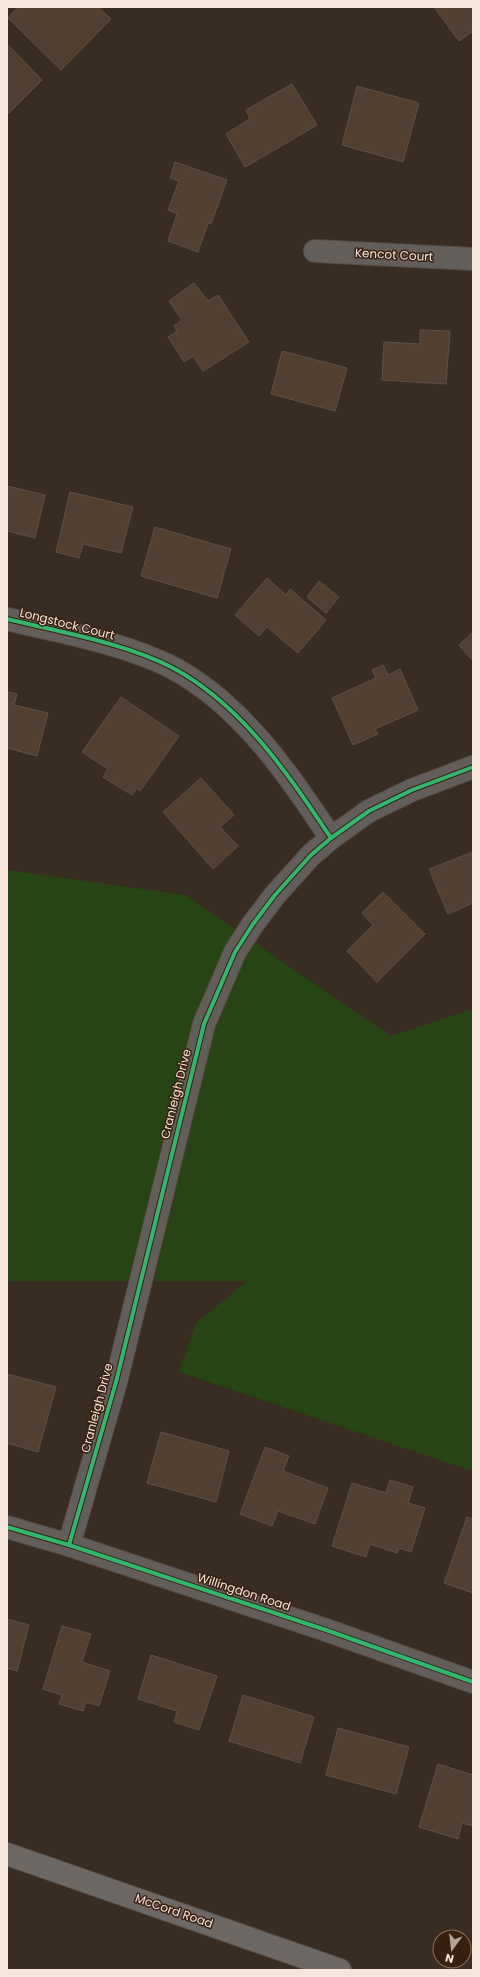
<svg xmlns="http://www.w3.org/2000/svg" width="480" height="1977" font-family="Poppins,sans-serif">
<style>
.green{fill:#274415}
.building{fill:#513f31;stroke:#5c5049}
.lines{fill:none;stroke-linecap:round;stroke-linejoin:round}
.street-casing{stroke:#564a42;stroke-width:24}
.secondary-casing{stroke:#564a42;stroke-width:24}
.street{stroke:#635e5a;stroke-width:22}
.secondary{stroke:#6e6864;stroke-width:22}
.cycleway-casing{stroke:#382010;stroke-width:6}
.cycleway{stroke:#33b770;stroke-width:4}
.labels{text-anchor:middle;stroke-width:3;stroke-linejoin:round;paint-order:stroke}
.street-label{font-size:12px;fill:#f6e5da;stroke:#382010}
</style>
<rect width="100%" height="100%" fill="#392c23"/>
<path class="green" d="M 7,870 L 185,895 L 391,1036 L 473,1009 L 473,1471 L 179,1372 L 196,1323 L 247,1281 L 7,1281 Z"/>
<g class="building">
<path d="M 18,7 L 98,7 L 111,19 L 61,70 L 8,18 Z"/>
<path d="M 434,7 L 473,7 L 473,31 L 459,41 Z"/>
<path d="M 7,44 L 42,80 L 7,115 Z"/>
<path d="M 292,84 L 317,125 L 245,167 L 226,134 L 250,119 L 246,110 Z"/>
<path d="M 357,86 L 419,103 L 403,162 L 342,145 Z"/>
<path d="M 175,162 L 227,180 L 211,224 L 208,223 L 198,252 L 168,241 L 177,214 L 168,210 L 179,181 L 170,178 Z"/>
<path d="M 194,283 L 208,301 L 218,295 L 249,342 L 203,371 L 193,356 L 184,362 L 168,337 L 177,331 L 174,326 L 182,320 L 169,301 Z"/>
<path d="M 420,330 L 450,331 L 446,384 L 382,380 L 384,342 L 420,344 Z"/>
<path d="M 282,351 L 347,368 L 335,411 L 271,394 Z"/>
<path d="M 7,486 L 45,495 L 35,538 L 7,531 Z"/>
<path d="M 70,492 L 133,507 L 121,553 L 83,544 L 79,558 L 56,552 Z"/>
<path d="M 155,527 L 231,549 L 217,598 L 141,576 Z"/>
<path d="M 267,578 L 286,595 L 290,589 L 326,620 L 298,653 L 267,627 L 259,636 L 235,615 Z"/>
<path d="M 319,581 L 339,597 L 326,613 L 307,597 Z"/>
<path d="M 473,632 L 473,661 L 459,645 Z"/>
<path d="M 383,665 L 388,675 L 400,669 L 418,710 L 375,729 L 378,734 L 353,745 L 332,698 L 376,678 L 372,670 Z"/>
<path d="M 7,692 L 17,694 L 14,705 L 48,713 L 37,756 L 7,748 Z"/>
<path d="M 121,697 L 179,736 L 140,791 L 137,788 L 132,795 L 103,777 L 108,769 L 82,752 Z"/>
<path d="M 201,778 L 234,815 L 220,827 L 238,846 L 213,869 L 163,812 Z"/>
<path d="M 473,852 L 473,903 L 448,914 L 429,869 Z"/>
<path d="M 383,892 L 425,934 L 377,982 L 347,951 L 373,925 L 362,913 Z"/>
<path d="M 7,1374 L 56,1387 L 38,1452 L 7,1443 Z"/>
<path d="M 161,1432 L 229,1451 L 216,1502 L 147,1483 Z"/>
<path d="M 265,1447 L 289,1456 L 283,1471 L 328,1488 L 315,1524 L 278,1511 L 272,1526 L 240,1514 Z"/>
<path d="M 390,1480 L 413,1487 L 408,1503 L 425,1508 L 411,1552 L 399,1548 L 397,1553 L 370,1544 L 366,1557 L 332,1546 L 352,1483 L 386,1493 Z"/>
<path d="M 467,1517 L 473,1519 L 473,1593 L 444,1583 Z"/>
<path d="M 7,1619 L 29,1625 L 17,1671 L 7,1668 Z"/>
<path d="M 62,1626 L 91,1634 L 82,1662 L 110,1671 L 99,1706 L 86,1702 L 83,1711 L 59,1704 L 62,1695 L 43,1689 Z"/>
<path d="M 151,1655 L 217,1676 L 199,1730 L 174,1722 L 177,1711 L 138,1699 Z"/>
<path d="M 243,1695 L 314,1717 L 300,1763 L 229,1741 Z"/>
<path d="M 338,1728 L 409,1747 L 396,1794 L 326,1775 Z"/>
<path d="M 438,1764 L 473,1775 L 473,1826 L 462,1823 L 458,1839 L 419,1827 Z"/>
</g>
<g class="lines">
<g class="street-casing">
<g id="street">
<path d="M 315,251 L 473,259"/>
<path d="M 7,619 C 60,632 125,643 173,668 C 242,705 288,774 331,838"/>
<path d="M 7,1527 L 69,1545 L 326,1630 L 473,1682"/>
<path d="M 69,1545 L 116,1382 L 204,1024 L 235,952 L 253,924 L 275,895 L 311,855 L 331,838 L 369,811 L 412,790 L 473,767"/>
</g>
</g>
<g class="secondary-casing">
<path id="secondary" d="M 7,1854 L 340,1970"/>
</g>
<use href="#street" class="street"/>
<use href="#secondary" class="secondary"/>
<g class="cycleway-casing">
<g id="cycleway">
<path d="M 7,619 C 60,632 125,643 173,668 C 242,705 288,774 331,838"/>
<path d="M 7,1527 L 69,1545 L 326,1630 L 473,1682"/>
<path d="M 69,1545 L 116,1382 L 204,1024 L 235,952 L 253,924 L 275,895 L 311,855 L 331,838 L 369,811 L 412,790 L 473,767"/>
</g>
</g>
<use href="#cycleway" class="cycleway"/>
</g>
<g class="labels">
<g class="street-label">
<text transform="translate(394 255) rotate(3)" y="4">Kencot Court</text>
<text transform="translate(67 624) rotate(14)" y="4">Longstock Court</text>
<text transform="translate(176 1094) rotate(-76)" y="4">Cranleigh Drive</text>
<text transform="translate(97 1408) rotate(-75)" y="4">Cranleigh Drive</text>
<text transform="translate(244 1592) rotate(18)" y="4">Willingdon Road</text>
<text transform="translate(174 1911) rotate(19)" y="4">McCord Road</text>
</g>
</g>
<rect width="480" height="1977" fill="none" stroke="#f6e5da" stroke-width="16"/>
<g transform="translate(452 1949) rotate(195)"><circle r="19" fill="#382010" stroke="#846f61"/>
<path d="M0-3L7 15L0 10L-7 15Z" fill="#b4a49a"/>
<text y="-6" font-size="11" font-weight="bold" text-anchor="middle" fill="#f6e5da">N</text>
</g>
</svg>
